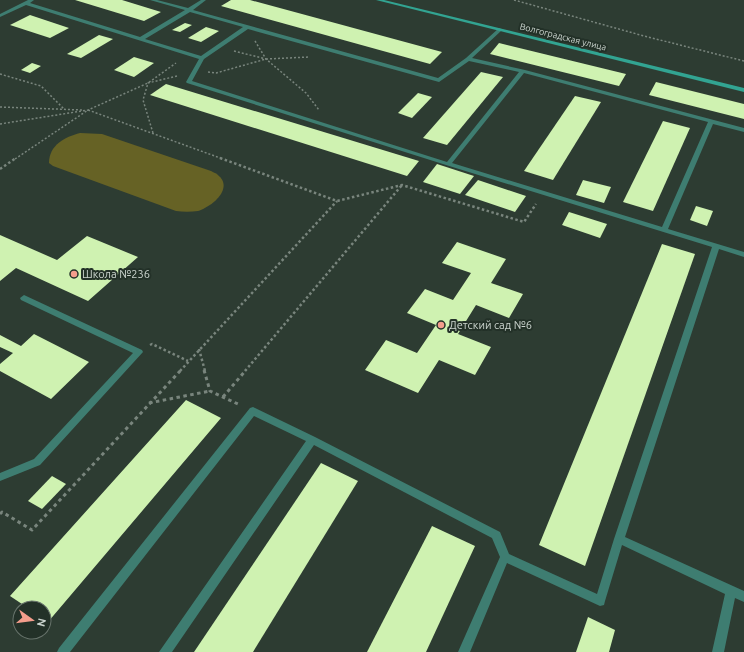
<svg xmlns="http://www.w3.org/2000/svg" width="744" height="652" font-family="Ubuntu,sans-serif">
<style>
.green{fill:#666225}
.building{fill:#cff2b1}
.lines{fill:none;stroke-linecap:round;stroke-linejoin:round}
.path-far2{stroke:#79857d;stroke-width:1.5;stroke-dasharray:2 2;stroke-linecap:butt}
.path-far1{stroke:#79857d;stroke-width:2.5;stroke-dasharray:2.5 2.5;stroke-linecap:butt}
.path{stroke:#79857d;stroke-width:3;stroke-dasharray:3.5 3.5;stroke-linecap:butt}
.lane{fill:#3e7d71;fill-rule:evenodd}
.secondary{fill:#32a492;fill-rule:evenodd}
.poi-dot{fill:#f49d8c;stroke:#233128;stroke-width:1.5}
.labels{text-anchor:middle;stroke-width:4;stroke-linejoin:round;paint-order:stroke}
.far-street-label{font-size:9px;fill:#ccd5cf;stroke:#233128}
.poi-label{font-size:11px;fill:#ccd5cf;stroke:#233128;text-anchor:start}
</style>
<rect width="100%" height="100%" fill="#2d3c32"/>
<path class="green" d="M 80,133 L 102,134 L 211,171 C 238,183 216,205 198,211 C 191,212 183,212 176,211 L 53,166 L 49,163 C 49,145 65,137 80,133 Z"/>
<g class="building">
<path d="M 75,0 L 122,0 L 161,12 L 144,21 Z"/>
<path d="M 231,0 L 250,0 L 442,52 L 430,64 L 221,6 Z"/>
<path d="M 30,15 L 69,28 L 50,38 L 10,25 Z"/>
<path d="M 185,23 L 192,25 L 180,32 L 172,30 Z"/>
<path d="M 206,27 L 219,31 L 201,42 L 188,38 Z"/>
<path d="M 99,35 L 113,39 L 81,58 L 67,54 Z"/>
<path d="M 499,43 L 626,74 L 619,86 L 490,54 Z"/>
<path d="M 134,57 L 154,63 L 134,77 L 114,70 Z"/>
<path d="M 32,63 L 41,66 L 30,73 L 21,70 Z"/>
<path d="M 481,72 L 503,77 L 447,145 L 423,138 Z"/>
<path d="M 656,82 L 744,104 L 744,119 L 649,95 Z"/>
<path d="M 166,84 L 419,161 L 407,176 L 150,95 Z"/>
<path d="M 418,93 L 432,97 L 412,118 L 398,113 Z"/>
<path d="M 575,96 L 601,102 L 553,180 L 524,171 Z"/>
<path d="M 663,121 L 690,128 L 653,211 L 623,202 Z"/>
<path d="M 437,164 L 474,176 L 460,194 L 423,182 Z"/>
<path d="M 478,180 L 526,196 L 515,212 L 465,195 Z"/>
<path d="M 583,180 L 611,187 L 604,203 L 576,195 Z"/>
<path d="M 696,206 L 713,211 L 707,226 L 690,220 Z"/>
<path d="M 569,212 L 607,224 L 600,238 L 562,225 Z"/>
<path d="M 0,235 L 57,260 L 87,236 L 138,257 L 88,301 L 16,268 L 0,281 Z"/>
<path d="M 457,242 L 506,259 L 491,283 L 523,294 L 509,318 L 476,305 L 458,334 L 491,347 L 475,375 L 439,360 L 418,393 L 365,370 L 386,340 L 417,353 L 436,325 L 407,313 L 425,289 L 453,300 L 471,273 L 442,263 Z"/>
<path d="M 662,244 L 695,254 L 585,566 L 539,545 Z"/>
<path d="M 34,334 L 89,362 L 51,399 L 0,371 L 0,364 L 13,353 L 0,347 L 0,335 L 21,346 Z"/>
<path d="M 186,400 L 221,418 L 48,622 L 44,619 L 44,608 L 28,608 L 10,596 Z"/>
<path d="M 321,463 L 358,481 L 253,652 L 194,652 Z"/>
<path d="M 52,476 L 66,484 L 42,509 L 28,501 Z"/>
<path d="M 432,526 L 475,546 L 426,652 L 367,652 Z"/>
<path d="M 588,617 L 615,630 L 609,652 L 576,652 Z"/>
</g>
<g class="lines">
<g class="path-far2">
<path d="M 514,0 L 644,36 L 744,61"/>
<path d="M 255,41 L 266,59 L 306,93 L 319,110"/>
<path d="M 234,51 L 266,59"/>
<path d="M 208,72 L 216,73 L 266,59 L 309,57"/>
<path d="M 0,74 L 41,86 L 64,109"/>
<path d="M 0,107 L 82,110"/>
<path d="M 0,124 L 88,110 L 148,83 L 176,63"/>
<path d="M 153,133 L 143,100 L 148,83 L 177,76"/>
<path d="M 15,159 L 88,110 L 223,159"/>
</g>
<g class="path-far1">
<path d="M 220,158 L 337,201 L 402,185 L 524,222 L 536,204"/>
<path d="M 0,169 L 16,158"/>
<path d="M 150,345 L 152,344 L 188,361"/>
<path d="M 199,349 L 205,371"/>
<path d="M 180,371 L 337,201"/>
<path d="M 245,371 L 402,185"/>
</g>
<g class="path">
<path d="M 204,370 L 210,391 L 240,405"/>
<path d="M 223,397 L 246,370"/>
<path d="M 149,403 L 210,391"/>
<path d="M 0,514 L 2,512 L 32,530 L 181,370"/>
</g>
<g class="lane">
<path d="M 28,0 L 34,0 L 30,3 L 140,37 L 185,10 L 150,0 L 157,0 L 188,8 L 201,0 L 206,0 L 193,10 L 438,78 L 466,58 L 499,28 L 501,29 L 501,31 L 472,58 L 525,70 L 744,128 L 744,132 L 713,124 L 668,229 L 744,252 L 744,257 L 719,249 L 625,537 L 744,591 L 744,602 L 735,598 L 724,652 L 712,652 L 725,594 L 622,545 L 605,601 L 604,605 L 600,606 L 507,563 L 470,652 L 458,652 L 500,557 L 492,538 L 314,445 L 172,652 L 159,652 L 306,441 L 254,416 L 70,652 L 57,652 L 59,648 L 250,408 L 253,407 L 315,437 L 500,532 L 509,554 L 597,594 L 614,539 L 712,247 L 446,165 L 187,83 L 186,82 L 199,59 L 26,5 L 0,17 L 0,14 ZM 190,12 L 243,27 L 201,56 L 145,39 ZM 248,29 L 439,82 L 469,61 L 519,72 L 447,162 L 192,81 L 204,59 ZM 524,73 L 708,122 L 662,227 L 452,163 Z"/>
<path d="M 24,295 L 142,350 L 143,352 L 40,465 L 0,481 L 0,473 L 34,459 L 133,353 L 21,300 L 20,298 Z"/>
</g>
<path class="secondary" d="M 376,0 L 384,0 L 744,88 L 744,92 Z"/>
</g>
<g class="poi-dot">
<circle cx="74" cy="274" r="4"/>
<circle cx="441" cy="325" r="4"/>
</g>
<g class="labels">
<g class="far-street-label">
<text transform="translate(563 37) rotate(14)" y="3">Волгоградская улица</text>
</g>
<g class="poi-label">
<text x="82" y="278">Школа №236</text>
<text x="449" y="329">Детский сад №6</text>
</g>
</g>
<g transform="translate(32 620) rotate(104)"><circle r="19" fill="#233128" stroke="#67736b"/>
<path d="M0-3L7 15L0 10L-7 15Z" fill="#f49d8c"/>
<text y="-6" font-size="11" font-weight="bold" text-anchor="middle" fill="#ccd5cf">N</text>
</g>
</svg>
